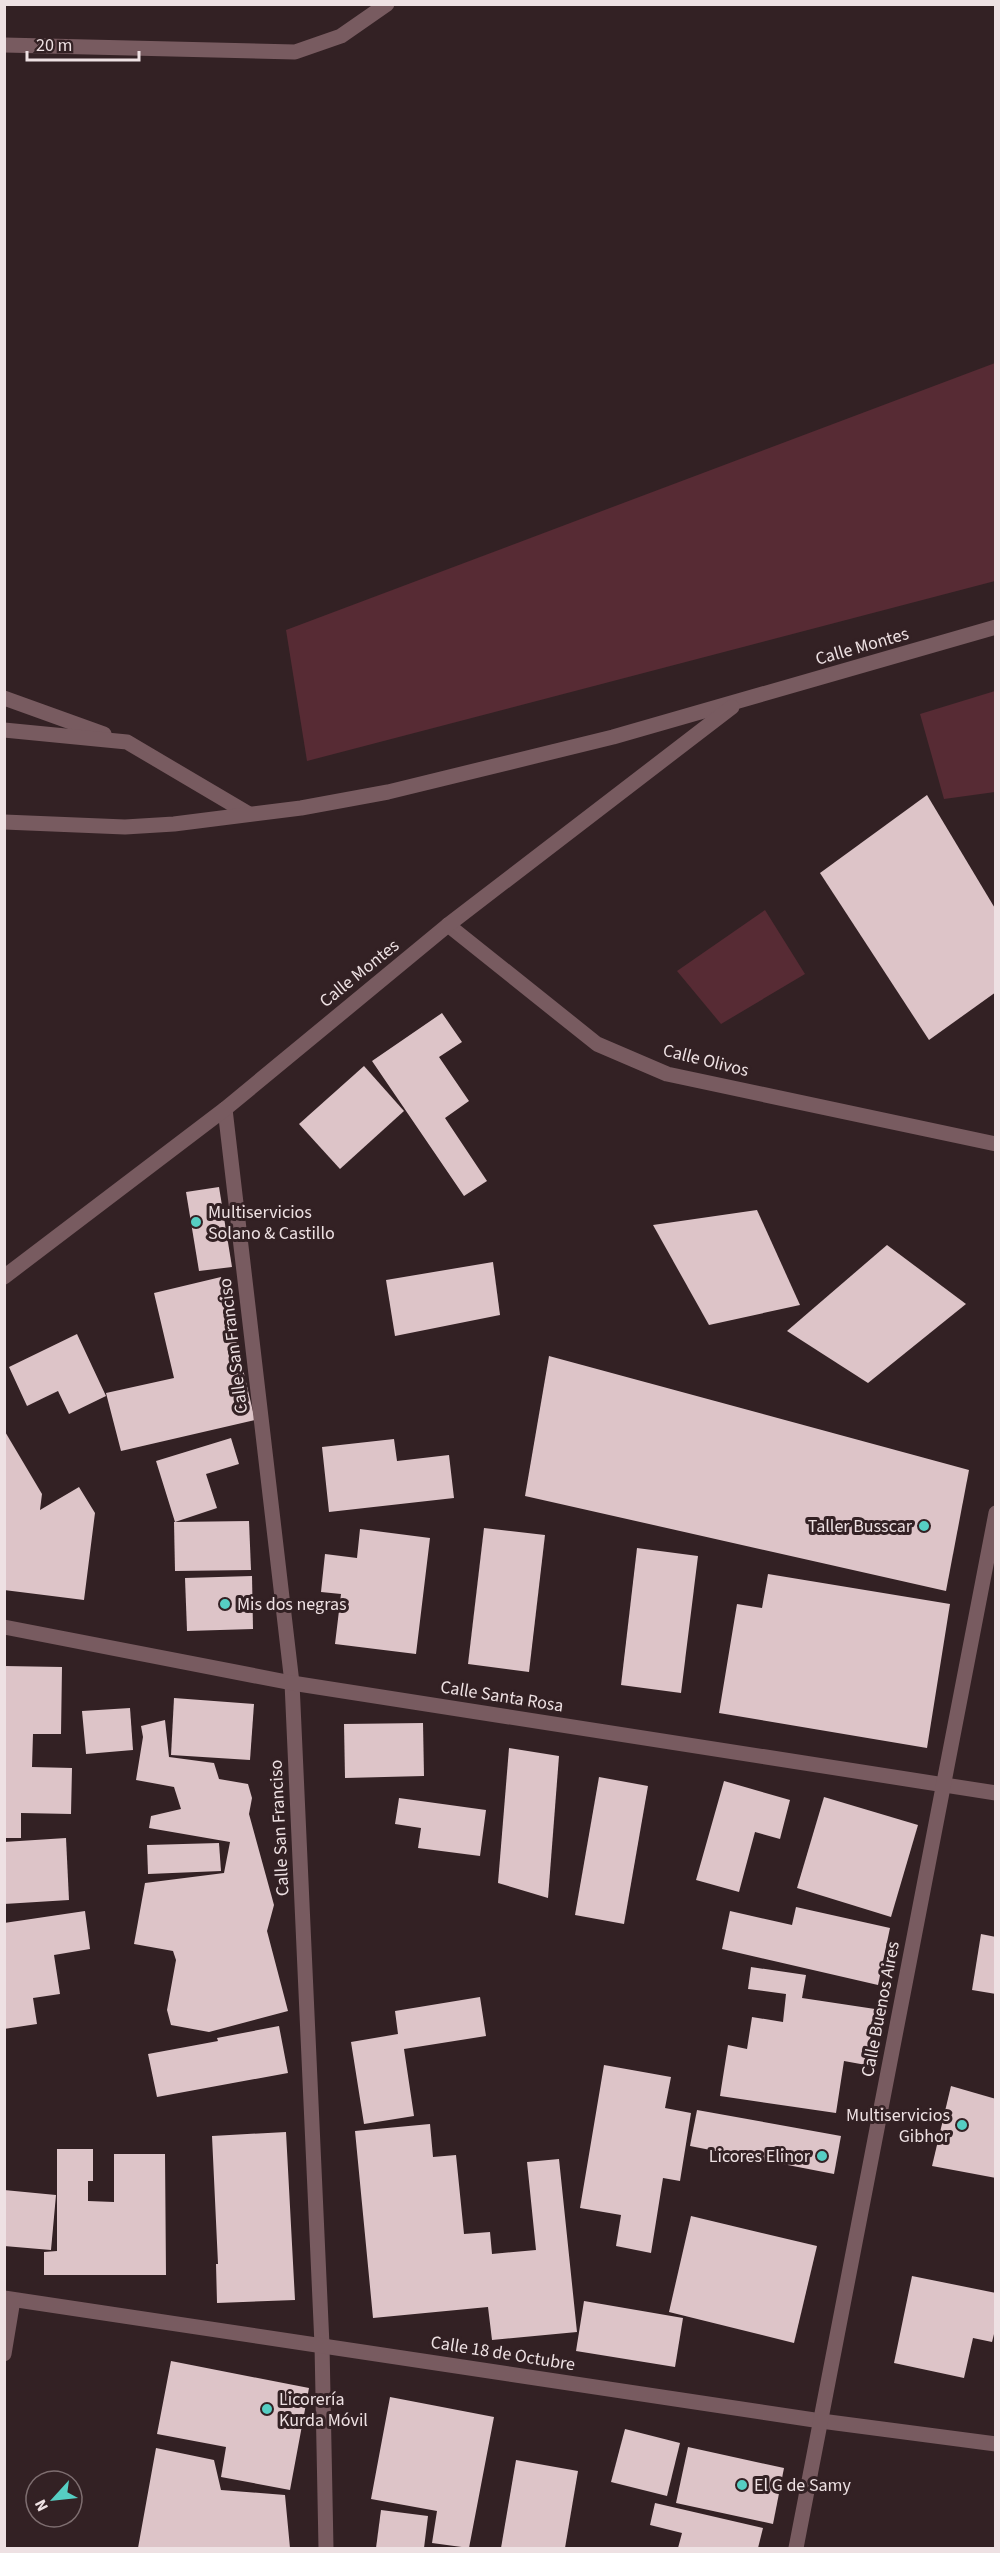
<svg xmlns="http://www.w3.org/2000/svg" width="1000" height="2553" font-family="'Source Sans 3',sans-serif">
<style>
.green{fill:#572b34}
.building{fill:#ddc4c8}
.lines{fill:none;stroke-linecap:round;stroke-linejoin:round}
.minor{stroke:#785b60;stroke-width:15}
.poi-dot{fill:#56cec3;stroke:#332124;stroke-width:2}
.labels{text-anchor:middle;stroke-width:6;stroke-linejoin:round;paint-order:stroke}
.street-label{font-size:18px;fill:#eee1e3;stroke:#332124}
.poi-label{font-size:18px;fill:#eee1e3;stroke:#332124;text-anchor:start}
</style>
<rect width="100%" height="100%" fill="#332124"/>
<g class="green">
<path d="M 995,363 L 995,581 L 307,761 L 286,630 Z"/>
<path d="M 995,691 L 995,792 L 944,799 L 920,714 Z"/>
<path d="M 765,910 L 805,974 L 721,1024 L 677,971 Z"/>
</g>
<g class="building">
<path d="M 927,795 L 996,910 L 996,992 L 929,1040 L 820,873 Z"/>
<path d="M 442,1013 L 462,1042 L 439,1057 L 469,1101 L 445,1118 L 487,1181 L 464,1196 L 372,1061 Z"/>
<path d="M 364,1066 L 404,1111 L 340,1169 L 299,1124 Z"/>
<path d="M 219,1187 L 232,1267 L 199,1271 L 186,1192 Z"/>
<path d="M 757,1210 L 800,1305 L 709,1325 L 653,1225 Z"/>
<path d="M 887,1245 L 966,1304 L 868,1383 L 787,1331 Z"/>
<path d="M 493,1262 L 500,1315 L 395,1336 L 386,1280 Z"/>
<path d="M 221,1277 L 255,1420 L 121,1451 L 106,1393 L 174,1378 L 154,1293 Z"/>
<path d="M 77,1334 L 106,1396 L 69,1414 L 58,1391 L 27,1406 L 9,1367 Z"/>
<path d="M 549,1356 L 969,1470 L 946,1591 L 525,1496 Z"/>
<path d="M 4,1430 L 42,1494 L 40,1510 L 79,1487 L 95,1513 L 84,1600 L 4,1590 Z"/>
<path d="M 231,1438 L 239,1464 L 206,1474 L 217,1508 L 175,1522 L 156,1461 Z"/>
<path d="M 394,1439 L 397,1461 L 449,1455 L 454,1498 L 329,1512 L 322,1447 Z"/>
<path d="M 249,1521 L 251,1570 L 175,1571 L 174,1522 Z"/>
<path d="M 484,1528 L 545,1535 L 529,1672 L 468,1664 Z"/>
<path d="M 360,1529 L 430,1538 L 416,1654 L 335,1644 L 341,1594 L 321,1592 L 325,1554 L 357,1558 Z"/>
<path d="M 637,1548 L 698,1556 L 681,1693 L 621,1685 Z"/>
<path d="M 768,1574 L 950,1604 L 927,1748 L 719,1713 L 737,1604 L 762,1608 Z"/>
<path d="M 252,1576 L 253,1629 L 187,1631 L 185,1578 Z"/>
<path d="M 4,1666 L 62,1667 L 61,1734 L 33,1734 L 32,1767 L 72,1768 L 71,1814 L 21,1813 L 21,1838 L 4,1838 Z"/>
<path d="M 174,1698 L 254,1704 L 250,1760 L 171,1755 Z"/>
<path d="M 130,1708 L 133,1750 L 86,1754 L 82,1711 Z"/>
<path d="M 165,1720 L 169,1757 L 214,1763 L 219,1779 L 248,1784 L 252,1798 L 249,1814 L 274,1905 L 267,1931 L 288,2011 L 209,2032 L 171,2025 L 167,2010 L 176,1960 L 173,1951 L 134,1944 L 145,1883 L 224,1873 L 230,1842 L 149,1828 L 151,1816 L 181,1809 L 174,1787 L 136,1780 L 143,1737 L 141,1726 Z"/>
<path d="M 423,1723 L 424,1776 L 345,1778 L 344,1724 Z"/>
<path d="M 509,1748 L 559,1756 L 548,1898 L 498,1883 Z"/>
<path d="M 599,1777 L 648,1786 L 624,1924 L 575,1915 Z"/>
<path d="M 724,1781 L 790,1800 L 780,1839 L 755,1832 L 739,1892 L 696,1880 Z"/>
<path d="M 824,1797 L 918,1825 L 891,1917 L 797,1888 Z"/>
<path d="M 399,1798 L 486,1810 L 480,1856 L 418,1848 L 421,1828 L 395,1824 Z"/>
<path d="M 66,1838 L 69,1900 L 4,1904 L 4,1842 Z"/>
<path d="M 219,1843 L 221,1871 L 148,1874 L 147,1845 Z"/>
<path d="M 796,1907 L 890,1928 L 878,1985 L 722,1949 L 730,1911 L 792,1925 Z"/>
<path d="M 85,1911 L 90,1949 L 54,1955 L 60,1994 L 33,1998 L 37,2024 L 4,2029 L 4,1923 Z"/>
<path d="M 981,1934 L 996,1937 L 996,1994 L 972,1990 Z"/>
<path d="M 751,1967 L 806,1975 L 802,1998 L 875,2009 L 866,2065 L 844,2061 L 836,2113 L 720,2096 L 728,2045 L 747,2049 L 752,2017 L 783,2022 L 786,1994 L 748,1989 Z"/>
<path d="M 480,1997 L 486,2036 L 404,2049 L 414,2116 L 364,2124 L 351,2042 L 398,2034 L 395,2011 Z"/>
<path d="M 279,2026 L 288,2073 L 157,2097 L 148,2054 L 218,2041 L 217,2038 Z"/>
<path d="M 604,2065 L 671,2077 L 665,2108 L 691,2113 L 680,2181 L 663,2178 L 651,2253 L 616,2246 L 621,2215 L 580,2208 Z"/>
<path d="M 951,2086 L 996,2099 L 996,2178 L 932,2166 Z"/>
<path d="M 697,2110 L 841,2136 L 834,2174 L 690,2146 Z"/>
<path d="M 430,2124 L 433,2157 L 456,2155 L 464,2234 L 490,2232 L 492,2254 L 536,2250 L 527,2162 L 559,2159 L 577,2332 L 492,2340 L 488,2307 L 373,2318 L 355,2131 Z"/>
<path d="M 286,2132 L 295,2300 L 217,2303 L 216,2264 L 218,2264 L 212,2136 Z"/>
<path d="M 57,2149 L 93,2149 L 93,2181 L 88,2181 L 88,2201 L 114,2202 L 114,2154 L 165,2154 L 166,2275 L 44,2275 L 44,2252 L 57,2251 Z"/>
<path d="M 4,2190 L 56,2195 L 51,2250 L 4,2246 Z"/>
<path d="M 691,2216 L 817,2246 L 794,2343 L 669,2312 Z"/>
<path d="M 912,2276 L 996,2293 L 996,2326 L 992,2342 L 973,2338 L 964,2378 L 894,2363 Z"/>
<path d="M 584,2301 L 683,2318 L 675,2367 L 576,2351 Z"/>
<path d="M 171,2361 L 309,2388 L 290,2490 L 221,2477 L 226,2447 L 157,2434 Z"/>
<path d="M 390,2397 L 494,2417 L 469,2548 L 432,2543 L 437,2511 L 371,2499 Z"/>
<path d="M 625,2429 L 680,2443 L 667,2496 L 611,2482 Z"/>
<path d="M 688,2447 L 784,2468 L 773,2524 L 676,2503 Z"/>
<path d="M 156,2448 L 214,2460 L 221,2490 L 285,2495 L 290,2548 L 138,2548 Z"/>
<path d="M 516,2460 L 578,2471 L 565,2548 L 501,2548 Z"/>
<path d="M 655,2503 L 763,2528 L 758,2548 L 678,2548 L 682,2533 L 650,2525 Z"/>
<path d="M 381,2510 L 428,2516 L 424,2548 L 376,2548 Z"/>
</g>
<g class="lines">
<g class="minor">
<path d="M 4,45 L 295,52 L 341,36 L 387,4"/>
<path d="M 4,698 L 104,734"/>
<path d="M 4,730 L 127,742 L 249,814"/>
<path d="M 4,822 L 125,827 L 174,824 L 301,808 L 388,792 L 613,737 L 996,627"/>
<path d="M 448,925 L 597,1044 L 667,1074 L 996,1144"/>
<path d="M 225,1109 L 292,1683 L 322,2345 L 326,2548"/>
<path d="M 4,1277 L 225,1109 L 448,925 L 732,707"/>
<path d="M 4,1627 L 292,1683 L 996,1793"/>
<path d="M 4,2298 L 821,2421 L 996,2444"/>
<path d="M 4,2354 L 13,2300"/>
<path d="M 796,2548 L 996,1513"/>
</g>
</g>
<g class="poi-dot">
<circle cx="196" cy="1222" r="6"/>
<circle cx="924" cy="1526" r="6"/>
<circle cx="225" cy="1604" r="6"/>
<circle cx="962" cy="2125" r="6"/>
<circle cx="822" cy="2156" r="6"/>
<circle cx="267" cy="2409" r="6"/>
<circle cx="742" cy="2485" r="6"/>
</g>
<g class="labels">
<g class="street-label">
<text transform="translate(862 646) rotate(-16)" y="6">Calle Montes</text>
<text transform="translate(359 973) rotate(-39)" y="6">Calle Montes</text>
<text transform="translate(706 1060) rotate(14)" y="6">Calle Olivos</text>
<text transform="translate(233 1346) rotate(-97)" y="6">Calle San Franciso</text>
<text transform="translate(502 1696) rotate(9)" y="6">Calle Santa Rosa</text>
<text transform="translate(279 1828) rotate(-93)" y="6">Calle San Franciso</text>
<text transform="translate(880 2009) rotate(-79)" y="6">Calle Buenos Aires</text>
<text transform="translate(503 2353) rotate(9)" y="6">Calle 18 de Octubre</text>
</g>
<g class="poi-label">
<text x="208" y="1218">Multiservicios<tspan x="208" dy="21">Solano &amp; Castillo</tspan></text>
<text x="912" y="1532" text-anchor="end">Taller Busscar</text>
<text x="237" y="1610">Mis dos negras</text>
<text x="950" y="2121" text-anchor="end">Multiservicios<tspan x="950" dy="21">Gibhor</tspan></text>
<text x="810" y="2162" text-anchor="end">Licores Elinor</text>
<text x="279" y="2405">Licorería<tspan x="279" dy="21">Kurda Móvil</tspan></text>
<text x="754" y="2491">El G de Samy</text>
</g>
</g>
<rect width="1000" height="2553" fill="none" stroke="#eee1e3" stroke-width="12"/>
<g transform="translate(54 2499) rotate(243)"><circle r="28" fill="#332124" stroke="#7e6e70" stroke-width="1.5"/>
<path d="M0-4.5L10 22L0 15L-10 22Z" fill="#56cec3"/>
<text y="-9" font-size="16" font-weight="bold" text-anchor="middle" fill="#eee1e3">N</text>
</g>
<path d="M27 51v9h112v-9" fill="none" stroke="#eee1e3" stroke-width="3"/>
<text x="36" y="51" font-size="18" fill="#eee1e3" stroke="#332124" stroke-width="4.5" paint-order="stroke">20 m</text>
</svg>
